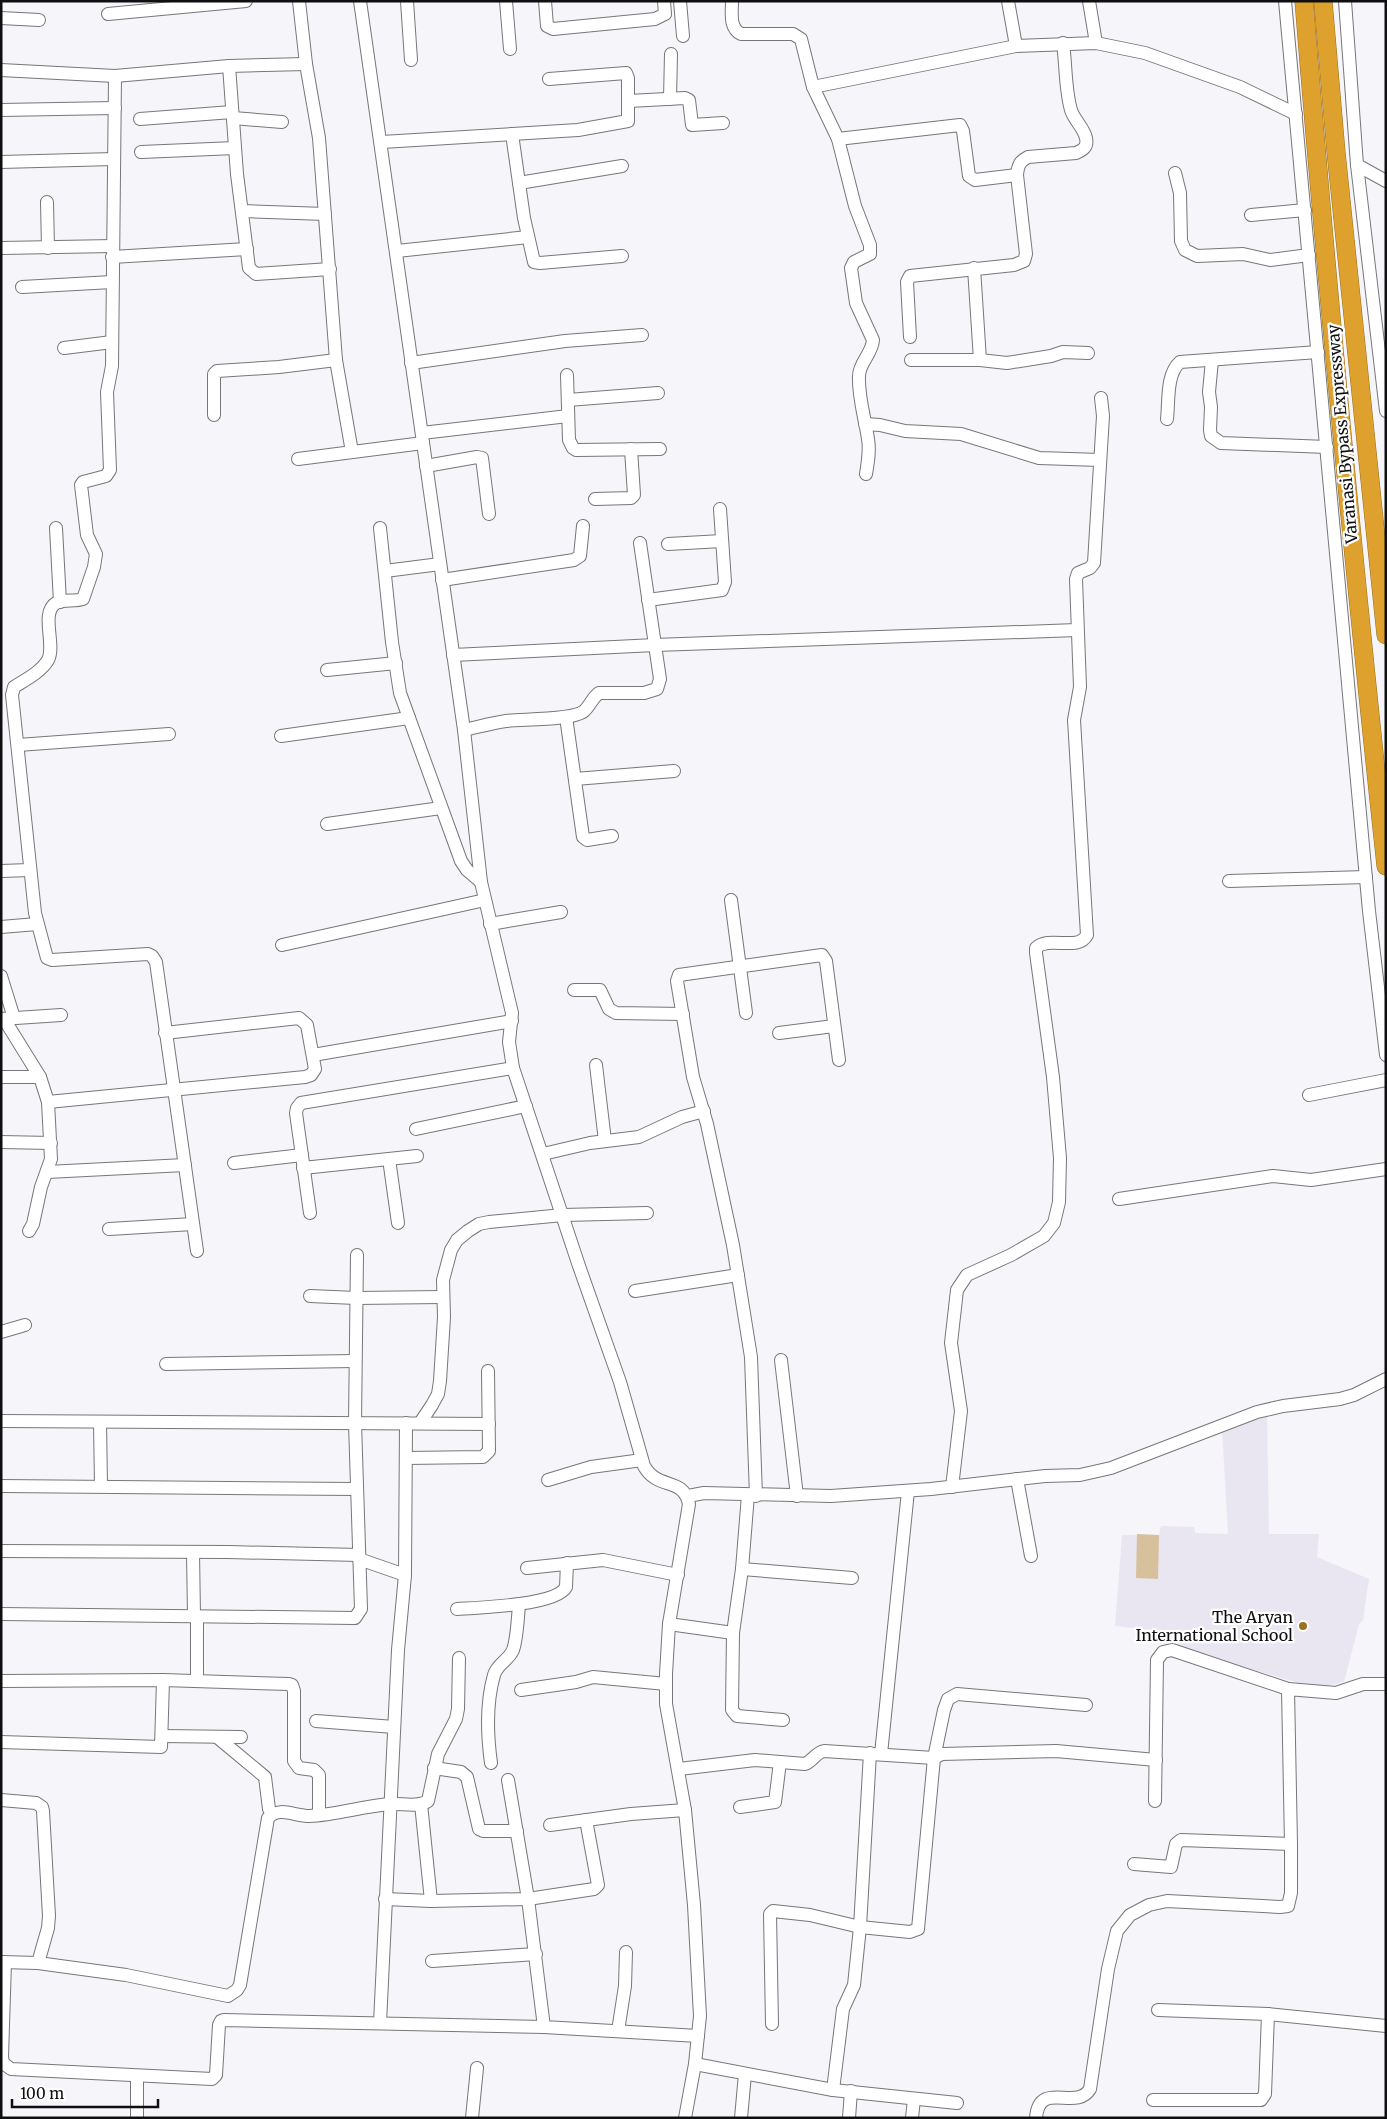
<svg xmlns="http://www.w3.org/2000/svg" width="1387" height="2119" font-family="Merriweather,serif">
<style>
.built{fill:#eae6f1}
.green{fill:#d7c09c}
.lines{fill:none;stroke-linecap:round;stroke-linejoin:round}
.minor-casing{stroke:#77767a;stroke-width:14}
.highway-casing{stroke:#966e23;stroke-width:19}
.minor{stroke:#fff;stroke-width:12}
.highway{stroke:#dea12d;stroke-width:18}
.poi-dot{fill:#9c701f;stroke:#fff;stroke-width:2}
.labels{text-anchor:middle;stroke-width:4.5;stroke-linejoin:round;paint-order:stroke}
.street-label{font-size:16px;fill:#0f0e10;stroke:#fff}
.poi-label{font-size:16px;fill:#0f0e10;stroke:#fff;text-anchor:end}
</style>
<rect width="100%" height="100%" fill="#f6f5f9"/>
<path class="built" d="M 1267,1413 L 1269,1534 L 1319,1534 L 1317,1557 L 1369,1579 L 1363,1620 L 1359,1624 L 1344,1682 L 1321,1687 L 1309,1686 L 1149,1639 L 1150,1630 L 1115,1626 L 1122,1535 L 1159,1535 L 1161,1526 L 1194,1527 L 1195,1533 L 1228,1534 L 1222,1428 Z"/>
<path class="green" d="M 1137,1534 L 1159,1535 L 1158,1579 L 1136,1578 Z"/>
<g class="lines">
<g class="minor-casing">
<g id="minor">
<path d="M 299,1 L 306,64 L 319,138 L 336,360 L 352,452"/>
<path d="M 360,1 L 464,730 L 481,882 L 512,1013 L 509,1042 L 513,1068 L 579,1266 L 620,1382 L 644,1466 C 658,1491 683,1476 689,1504 L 669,1624 L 666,1674 L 666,1704 L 685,1810 L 694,1905 L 700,2016 L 695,2064 L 685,2118"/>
<path d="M 407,1 L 411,60"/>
<path d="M 506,1 L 510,49"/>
<path d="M 545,1 L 547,26 L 553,29 L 655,19 L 665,14 L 664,1"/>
<path d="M 680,1 L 683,36"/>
<path d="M 732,1 C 732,13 729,28 741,34 L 793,34 L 801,39 L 813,87 L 1016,46"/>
<path d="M 1008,1 L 1016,46 L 1096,43 L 1145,53 L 1240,87 L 1296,114"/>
<path d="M 1089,1 L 1096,43"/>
<path d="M 1285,1 L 1369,911 L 1386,1055"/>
<path d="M 1345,1 L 1357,165 L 1386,411"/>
<path d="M 108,14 L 246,1"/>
<path d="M 1,18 L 39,20"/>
<path d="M 229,66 L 237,174 L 249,268 L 256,274 L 330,269"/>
<path d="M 1,70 L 115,76 L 229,66 L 306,64"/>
<path d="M 115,76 L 112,366 L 107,392 L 110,470 L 106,476 L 83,482 L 81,485 L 87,535 L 96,554 L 94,567 L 83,599 C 75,602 63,599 56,603 C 40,613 56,645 48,660 C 41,672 25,680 14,687 L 12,695 L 35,913 L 47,958 L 52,960 L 148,954 L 152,956 L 156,962 L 197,1251"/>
<path d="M 813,87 L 838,139 L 855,206 L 870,245 L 870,254 L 854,262 L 851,268 L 856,303 L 873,340 C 872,354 859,363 859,376 C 858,397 865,418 868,439 C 870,450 868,462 866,474"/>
<path d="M 670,99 L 671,54"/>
<path d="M 629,101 L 685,98 L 689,100 L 692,125 L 723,123"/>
<path d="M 1,110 L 115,108"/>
<path d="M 233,118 L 282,122"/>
<path d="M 140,119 L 232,112"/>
<path d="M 512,134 L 524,218 L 534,262 L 540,263 L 622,256"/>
<path d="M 838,139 L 960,125 L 963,131 L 969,176 L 975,180 L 1017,175"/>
<path d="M 382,142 L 578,130 L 628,121 L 628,78 L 626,73 L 549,79"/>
<path d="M 141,152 L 235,148"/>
<path d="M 1,162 L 114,159"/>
<path d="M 1357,165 L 1386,181"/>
<path d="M 1175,173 L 1180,193 L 1181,241 L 1185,250 L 1197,256 L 1243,254 L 1270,260 L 1309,255"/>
<path d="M 519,183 L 622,166"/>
<path d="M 47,202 L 48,248"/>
<path d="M 243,211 L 325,214"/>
<path d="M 1251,215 L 1305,210"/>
<path d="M 1,248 L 113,246"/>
<path d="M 397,251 L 528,237"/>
<path d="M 112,257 L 247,249"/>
<path d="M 974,268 L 980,360"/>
<path d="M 22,287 L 112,282"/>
<path d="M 910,337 L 907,282 L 910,276 L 1014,265 L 1024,261 L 1026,254 L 1017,175 C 1018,165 1020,161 1028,157 L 1076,153 C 1083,150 1088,147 1086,138 C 1084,128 1074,120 1071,110 C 1065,89 1066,65 1063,43"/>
<path d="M 64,348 L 112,342"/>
<path d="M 911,360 L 980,360 L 1007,363 L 1051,356 L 1063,352 L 1088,353"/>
<path d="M 1212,360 L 1209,392 L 1211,407 L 1210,430 L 1211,436 L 1221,443 L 1327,447"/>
<path d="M 411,363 L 565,341 L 642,335"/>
<path d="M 567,375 L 569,440 L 573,448 L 576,450 L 660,449"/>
<path d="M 568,400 L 658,393"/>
<path d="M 214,415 L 214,374 L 217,371 L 279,367 L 336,360"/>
<path d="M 1167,419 C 1169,402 1166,374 1180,362 L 1318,352"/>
<path d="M 865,424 L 880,425 L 905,431 L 961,434 L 1039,458 L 1100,460"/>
<path d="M 422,433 L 568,416"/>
<path d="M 298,459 L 423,443"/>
<path d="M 426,466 L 477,457 L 482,458 L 489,514"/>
<path d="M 595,499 L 631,498 L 634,495 L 631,449"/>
<path d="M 56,528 L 60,602"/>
<path d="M 380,528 L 392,642 L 400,693 L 461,861 L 467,870 L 481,882"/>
<path d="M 668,544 L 722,541"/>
<path d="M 385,571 L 440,564"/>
<path d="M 442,580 L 574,560 L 580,556 L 583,526"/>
<path d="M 648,600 L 722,590 L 725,582 L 720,509"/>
<path d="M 453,655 L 655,645 L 1077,630"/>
<path d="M 327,670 L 396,663"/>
<path d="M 566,717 L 583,837 L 587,840 L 612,836"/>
<path d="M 464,730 C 478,727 492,723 506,721 C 522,719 574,720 584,711 C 590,706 592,698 599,693 L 644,693 L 657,689 L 660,679 L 640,543"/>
<path d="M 281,736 L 409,718"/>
<path d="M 18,745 L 169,734"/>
<path d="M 575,779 L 674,771"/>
<path d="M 327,824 L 441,808"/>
<path d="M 1,871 L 30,870"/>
<path d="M 1229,881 L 1366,877"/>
<path d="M 731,900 L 746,1013"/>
<path d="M 490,924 L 561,912"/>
<path d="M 1,927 L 37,924"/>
<path d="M 282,945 L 485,900"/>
<path d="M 1,976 L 14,1018"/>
<path d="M 574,990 L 600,990 L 609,1009 L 616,1013 L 683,1014"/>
<path d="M 1,1019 L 61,1015"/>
<path d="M 4,1019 L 40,1077 L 48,1102 L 305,1077 L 311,1075 L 315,1069 L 307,1025 L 299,1018 L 165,1033"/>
<path d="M 779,1033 L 834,1026"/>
<path d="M 313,1055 L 512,1021"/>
<path d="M 596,1065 L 605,1141"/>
<path d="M 1,1077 L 40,1077"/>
<path d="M 1309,1095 L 1386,1080"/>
<path d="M 416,1129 L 526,1106"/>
<path d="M 1,1142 L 51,1143"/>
<path d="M 543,1154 L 590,1143 L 639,1137 L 682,1117 L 704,1111"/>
<path d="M 389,1159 L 398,1223"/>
<path d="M 234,1163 L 302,1155"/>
<path d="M 303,1168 L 417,1156"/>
<path d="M 47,1172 L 185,1165"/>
<path d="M 1119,1199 L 1273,1176 L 1311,1180 L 1386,1169"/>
<path d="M 310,1213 L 296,1113 L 297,1108 L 301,1103 L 513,1068"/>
<path d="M 109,1229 L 193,1224"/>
<path d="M 29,1231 L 33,1224 L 41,1187 L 51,1159 L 48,1102"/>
<path d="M 635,1291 L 738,1275"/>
<path d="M 310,1296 L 356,1298 L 442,1297"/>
<path d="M 1,1332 L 25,1325"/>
<path d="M 781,1360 L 797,1496"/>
<path d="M 166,1364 L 355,1361"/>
<path d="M 1,1421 L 489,1424"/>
<path d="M 100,1422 L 101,1486"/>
<path d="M 420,1423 L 432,1405 L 438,1394 L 440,1381 L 444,1317 L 443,1280 L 451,1250 L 457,1240 L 468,1231 L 479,1224 L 489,1222 L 563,1215 L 647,1213"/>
<path d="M 406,1458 L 483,1457 L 489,1451 L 488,1371"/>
<path d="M 1017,1479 L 1031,1556"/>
<path d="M 548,1480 L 591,1467 L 642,1460"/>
<path d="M 1,1486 L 356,1489"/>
<path d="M 952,1487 L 961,1411 L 951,1343 L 957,1290 L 967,1275 L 1011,1255 L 1044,1236 L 1054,1223 L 1059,1202 L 1060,1158 L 1053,1077 L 1036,953 L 1036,948 C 1049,935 1078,952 1087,935 L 1074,720 L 1080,687 L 1076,579 L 1078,573 L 1090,568 L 1094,563 L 1103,416 L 1101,398"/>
<path d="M 748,1495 L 742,1569 L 733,1633 L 732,1710 L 737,1716 L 783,1720"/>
<path d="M 688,1496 L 704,1493 L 831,1496 L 931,1489 L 1045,1476 L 1080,1475 L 1111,1468 L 1257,1412 L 1283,1406 L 1340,1399 L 1354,1395 L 1386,1379"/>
<path d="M 756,1496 L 751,1357 L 733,1245 L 707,1124 L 693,1077 L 677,981 L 679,975 L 822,955 L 826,961 L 839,1060"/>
<path d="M 1,1551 L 228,1552 L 359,1555"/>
<path d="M 193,1552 L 194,1616"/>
<path d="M 359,1559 L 405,1575"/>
<path d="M 527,1568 L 603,1560 L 678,1575"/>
<path d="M 742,1569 L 852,1578"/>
<path d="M 457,1609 C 477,1608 557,1605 566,1587 L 567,1563"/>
<path d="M 1,1614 L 355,1618 L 361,1609 L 355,1423 L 357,1255"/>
<path d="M 669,1624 L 733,1633"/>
<path d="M 1,1681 L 163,1680 L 289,1684 L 292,1685 L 294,1691 L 294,1761 L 299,1768 L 314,1770 L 319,1775 L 319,1814"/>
<path d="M 197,1681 L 197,1616"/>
<path d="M 521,1690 L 576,1682 L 593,1677 L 666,1684"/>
<path d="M 316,1721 L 394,1727"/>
<path d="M 162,1736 L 241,1737"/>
<path d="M 217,1737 L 265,1777 L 269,1809 L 272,1814"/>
<path d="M 1,1742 L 161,1747 L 163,1680"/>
<path d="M 881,1754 L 908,1491"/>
<path d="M 491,1763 C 487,1734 486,1703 494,1675 C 497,1664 509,1660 513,1650 C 517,1639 518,1617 519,1604"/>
<path d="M 434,1768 L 461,1772 L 467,1777 L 479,1829 L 483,1831 L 517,1831"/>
<path d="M 679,1769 L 755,1760 L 805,1764 C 813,1761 815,1753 824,1751 L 934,1758 L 942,1754 L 1056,1751 L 1156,1760"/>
<path d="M 508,1780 L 528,1899 L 544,2027 L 698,2036"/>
<path d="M 1,1800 L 36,1803 L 42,1807 L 43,1811 L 49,1916 L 48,1928 L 38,1963"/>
<path d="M 1155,1801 L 1157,1660 L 1163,1652 L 1172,1650 L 1288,1689"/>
<path d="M 421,1804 L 431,1901"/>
<path d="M 740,1807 L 775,1802 L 780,1762"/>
<path d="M 550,1825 L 631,1814 L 685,1810"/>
<path d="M 1134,1864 L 1171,1867 L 1176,1844 L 1181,1840 L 1291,1844"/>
<path d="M 385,1899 L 431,1901 L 528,1899 L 594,1889 L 598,1885 L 586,1820"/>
<path d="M 432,1961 L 536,1954"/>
<path d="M 1,1962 L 38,1963 L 126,1975 L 228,1996 L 237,1990 L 240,1985 L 268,1818 C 279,1806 295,1816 309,1816 C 336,1815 363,1806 390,1804 C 402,1803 418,1808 428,1801 L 438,1754 L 456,1719 L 458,1709 L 459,1658"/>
<path d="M 5,1962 L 2,2057 L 3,2063 L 11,2069 L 212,2079 L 216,2075 L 219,2025 L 221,2021 L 224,2020 L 544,2027"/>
<path d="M 1158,2010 L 1268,2014 L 1386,2026"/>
<path d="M 380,2023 L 398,1650 L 405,1575 L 406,1423"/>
<path d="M 772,2024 L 770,1914 L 773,1911 L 810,1915 L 860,1927 L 910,1932 L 918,1929 L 934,1758 L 944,1710 L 948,1699 L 957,1694 L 1086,1705"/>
<path d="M 618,2031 L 625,1986 L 626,1952"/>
<path d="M 695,2064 L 833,2090 L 957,2103"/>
<path d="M 833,2090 L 843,2009 L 854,1985 L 860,1927 L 870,1753"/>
<path d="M 1153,2100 L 1261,2100 L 1265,2094 L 1268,2014"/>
<path d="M 137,2118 L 137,2077"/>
<path d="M 472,2118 L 477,2068"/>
<path d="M 741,2118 L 745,2074"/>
<path d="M 849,2118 L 851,2091"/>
<path d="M 912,2118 L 914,2099"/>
<path d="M 1036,2118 C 1039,2079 1076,2112 1090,2089 L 1108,1969 L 1117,1931 L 1130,1915 L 1149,1905 L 1167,1901 L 1280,1907 L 1288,1906 L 1291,1893 L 1291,1844 L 1288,1689 L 1336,1693 L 1363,1684 L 1386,1684"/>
</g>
</g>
<g class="highway-casing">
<g id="highway">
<path d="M 1304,1 C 1327,290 1355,578 1386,866"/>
<path d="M 1323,1 L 1336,152 L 1386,635"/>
</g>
</g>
<use href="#minor" class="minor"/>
<use href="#highway" class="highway"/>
</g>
<circle class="poi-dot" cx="1303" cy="1626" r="5"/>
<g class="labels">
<g class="street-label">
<text transform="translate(1342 434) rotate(-95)" y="6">Varanasi Bypass Expressway</text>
</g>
<g class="poi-label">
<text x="1293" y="1623">The Aryan<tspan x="1293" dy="18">International School</tspan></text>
</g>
</g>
<rect width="1387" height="2119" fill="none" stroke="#0f0e10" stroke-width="5"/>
<path d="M12 2099v8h146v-8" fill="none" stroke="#0f0e10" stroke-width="2.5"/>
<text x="20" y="2099" font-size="15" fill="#0f0e10" stroke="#ffffff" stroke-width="4" paint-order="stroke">100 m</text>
</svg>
